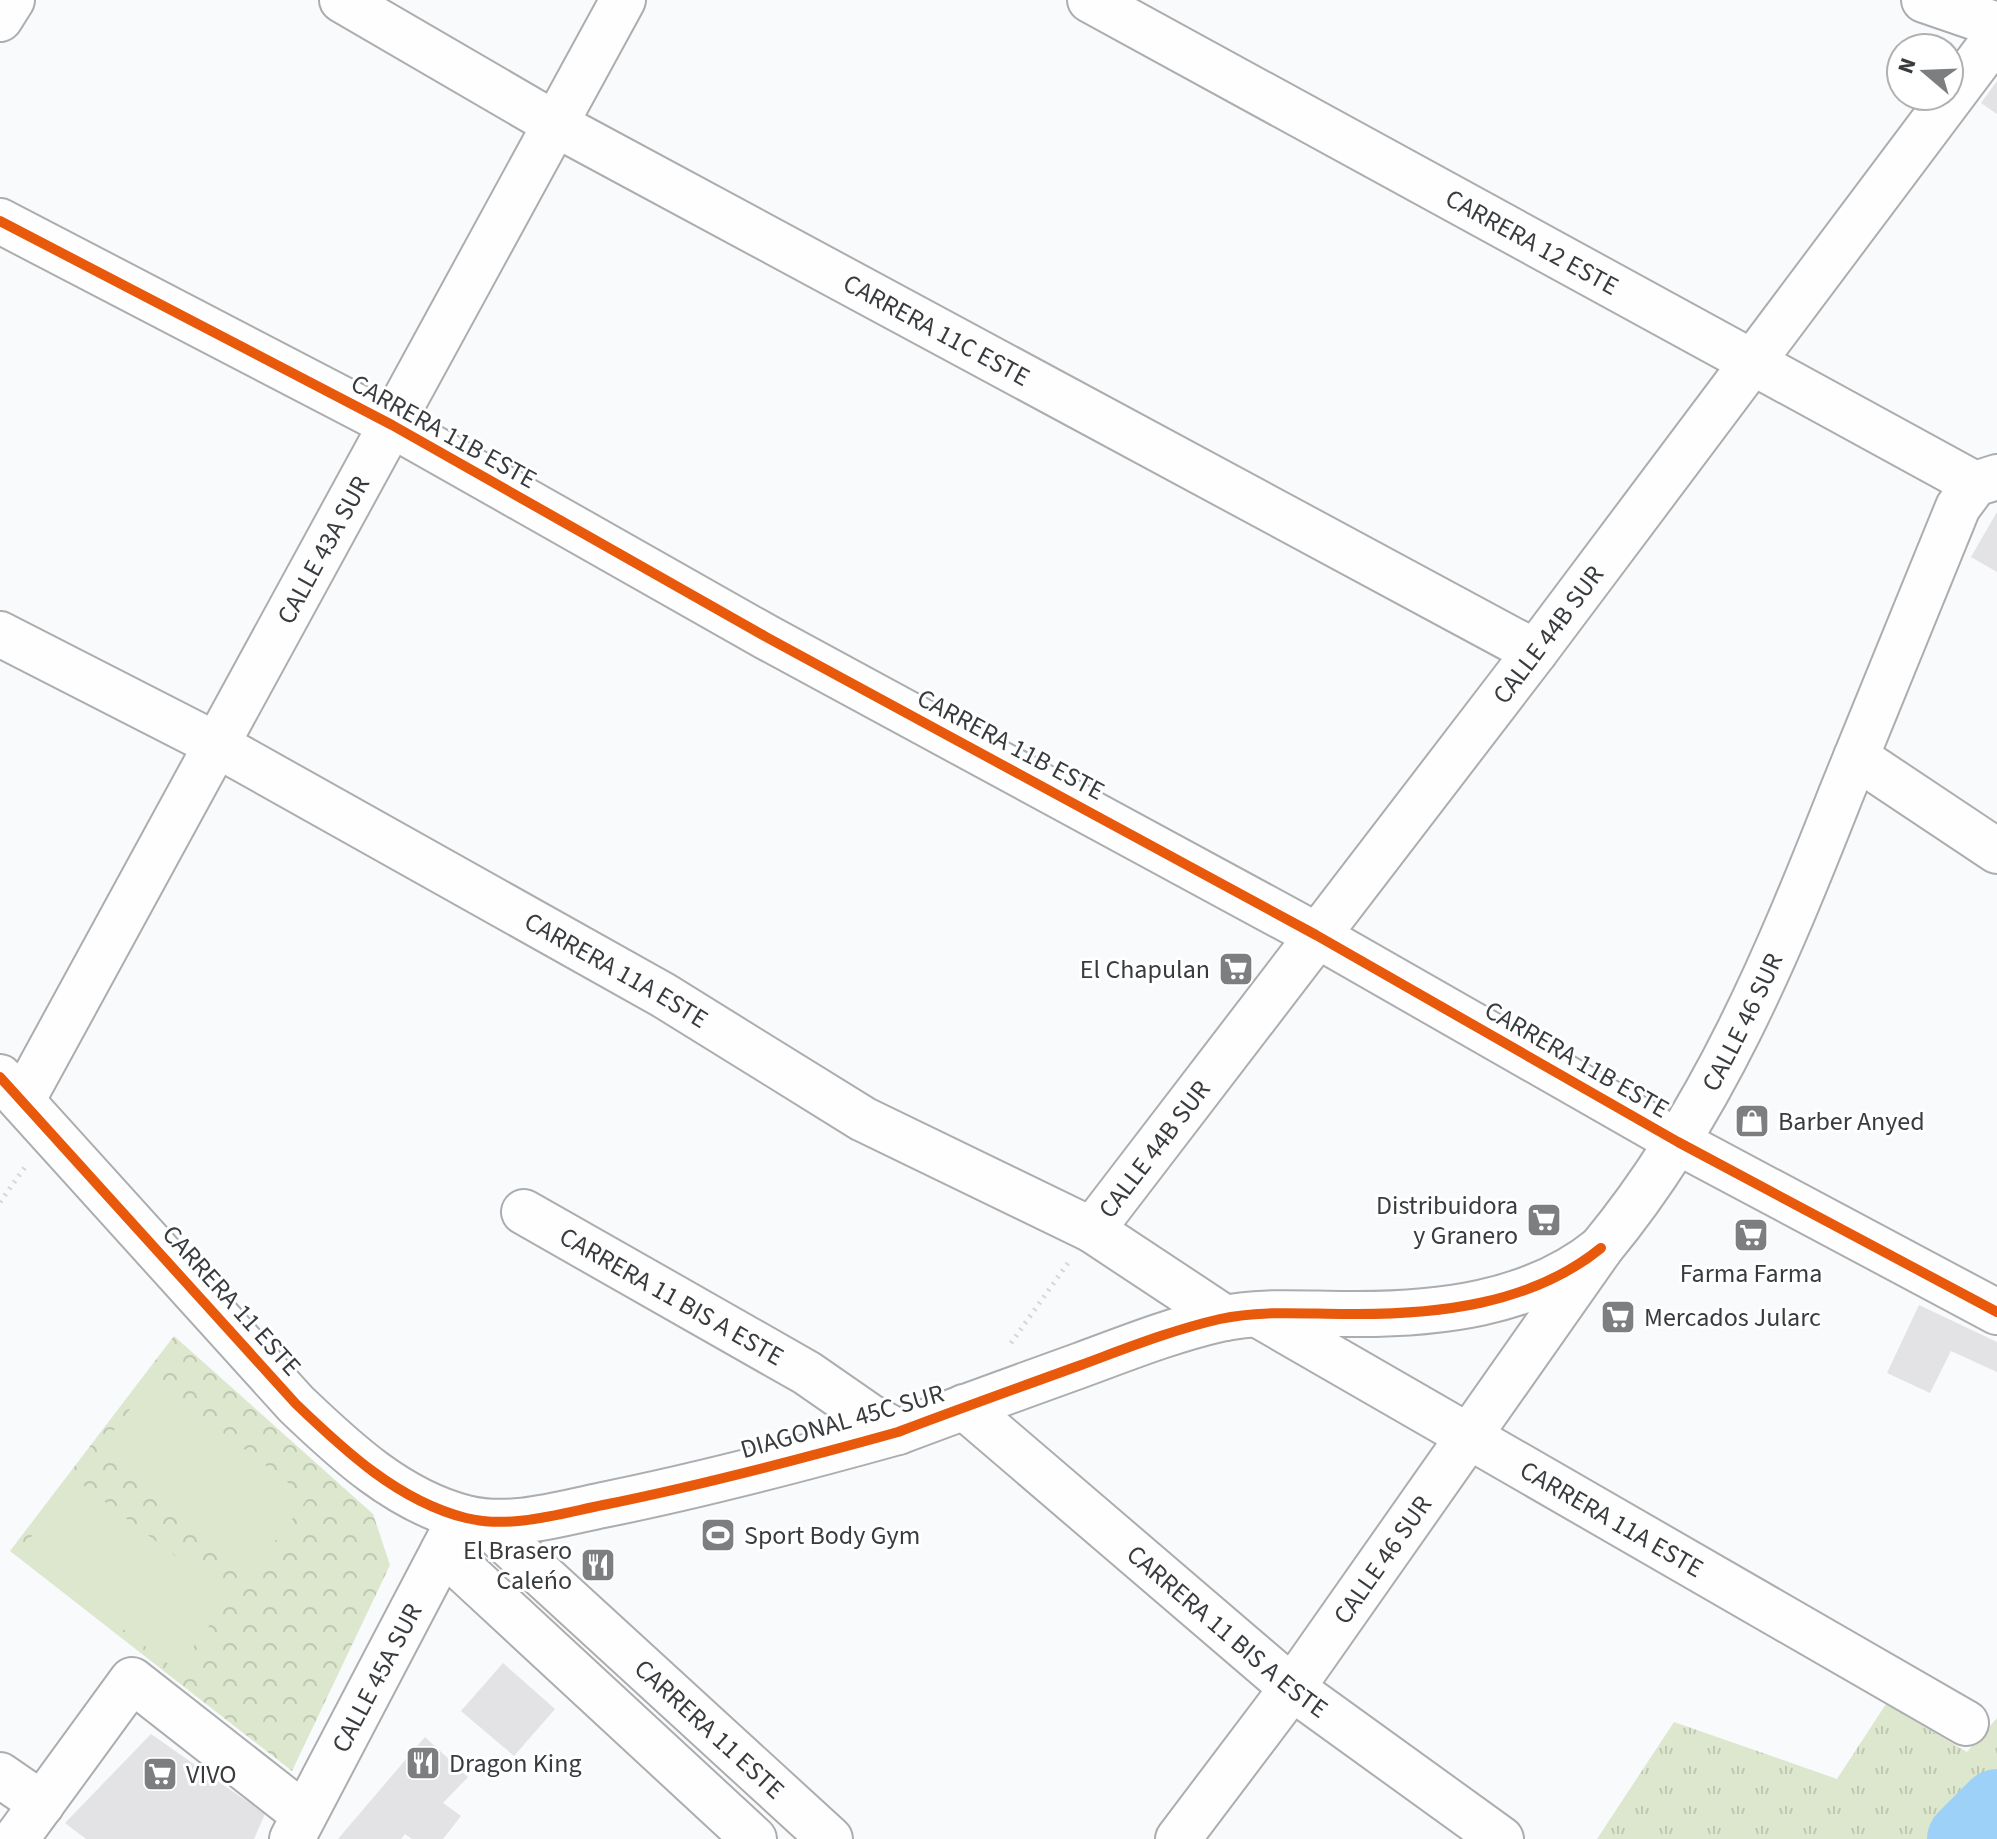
<svg xmlns="http://www.w3.org/2000/svg" width="1997" height="1839" font-family="'Source Sans 3',sans-serif">
<style>
.grass{fill:url(#grass-tufts)}
.park{fill:url(#park-crowns)}
.garden{fill:#dce7ce}
.lines{fill:none;stroke-linecap:round;stroke-linejoin:round}
.river{stroke:#9dd1f7;stroke-width:74}
.building{fill:#e3e2e4}
.minor-casing{stroke:#acadaf;stroke-width:48}
.path{stroke:#d6d7d8;stroke-width:5;stroke-dasharray:2 6;stroke-linecap:butt}
.minor{stroke:#fefeff;stroke-width:44}
.cycleway-casing{stroke:#fff;stroke-width:15}
.cycleway{stroke:#e8590c;stroke-width:10}
.labels{text-anchor:middle;stroke-width:6;stroke-linejoin:round;paint-order:stroke}
.street-label{font-size:26px;fill:#393c3e;stroke:#fff}
.poi-label{font-size:26px;fill:#393c3e;stroke:#fff;text-anchor:start}
</style>
<defs>
<pattern id="grass-tufts" width="24" height="20" patternUnits="userSpaceOnUse" patternTransform="scale(2)"><rect width="24" height="20" fill="#dce7ce"/><path d="M3 7l-1-3M5 7V3M7 7l1-3M15 17l-1-3M17 17v-4M19 17l1-3" fill="none" stroke="#bec7b2"/></pattern>
<pattern id="park-crowns" width="20" height="18" patternUnits="userSpaceOnUse" patternTransform="scale(2)"><rect width="20" height="18" fill="#dce7ce"/><path d="M2 6a3 3 0 1 1 6 0M12 15a3 3 0 1 1 6 0" fill="none" stroke="#bec7b2"/></pattern>
</defs>
<rect width="100%" height="100%" fill="#f8fafc"/>
<path class="grass" d="M 1886,1704 L 1967,1752 L 1997,1718 L 1997,1839 L 1597,1839 L 1674,1722 L 1837,1779 Z"/>
<path class="park" d="M 174,1336 L 373,1514 L 390,1565 L 292,1771 L 10,1551 Z"/>
<g class="garden">
<path d="M 153,1379 L 308,1498 L 254,1569 L 99,1450 Z"/>
<path d="M 75,1479 L 230,1598 L 176,1670 L 21,1550 Z"/>
</g>
<g class="lines">
<path class="river" d="M 1964,1839 L 1997,1806"/>
</g>
<g class="building">
<path d="M 1997,81 L 1997,114 L 1981,103 Z"/>
<path d="M 1997,512 L 1997,572 L 1971,557 Z"/>
<path d="M 1919,1305 L 1997,1342 L 1997,1372 L 1951,1351 L 1930,1393 L 1887,1373 Z"/>
<path d="M 503,1663 L 555,1709 L 514,1756 L 461,1711 Z"/>
<path d="M 151,1734 L 265,1814 L 254,1839 L 86,1839 L 65,1823 Z"/>
<path d="M 425,1737 L 468,1777 L 443,1803 L 461,1816 L 443,1839 L 412,1839 L 405,1834 L 401,1839 L 338,1839 Z"/>
</g>
<g class="lines">
<g class="minor-casing">
<g id="minor">
<path id="s1" d="M 342,0 L 555,124 L 1535,652"/>
<path id="s2" d="M 1090,0 L 1975,484"/>
<path d="M 1924,0 L 1997,25"/>
<path d="M 0,19 L 12,0"/>
<path d="M 0,221 L 392,425 L 768,638 L 1316,935 L 1678,1142 L 1997,1312"/>
<path id="s3" d="M 0,634 L 217,745 L 663,995 L 863,1119 L 1092,1230 L 1225,1318"/>
<path d="M 1856,757 L 1997,851"/>
<path d="M 0,1077 L 296,1404 C 344,1450 398,1501 466,1518 C 511,1529 559,1514 603,1505 C 703,1485 801,1459 898,1432 C 959,1409 1020,1387 1081,1365 C 1127,1348 1172,1330 1220,1319 C 1261,1310 1305,1314 1347,1314 C 1435,1315 1531,1305 1601,1248"/>
<path id="s4" d="M 22,1101 L 623,0"/>
<path id="s5" d="M 524,1212 L 807,1373 L 869,1416 L 898,1432"/>
<path id="s6" d="M 1092,1230 L 1535,652 L 1997,36"/>
<path id="s7" d="M 1260,1316 L 1966,1723"/>
<path id="s8" d="M 964,1407 L 1292,1688 L 1501,1839"/>
<path id="s9" d="M 484,1522 L 830,1839"/>
<path d="M 443,1551 L 754,1839"/>
<path d="M 0,1775 L 42,1804"/>
<path d="M 16,1839 L 132,1680 L 303,1814"/>
<path id="s10" d="M 292,1839 L 456,1526"/>
<path id="s11" d="M 1178,1839 L 1292,1688 L 1601,1248 C 1712,1114 1778,954 1841,794 C 1880,698 1919,602 1958,507 L 1975,484 L 1997,477"/>
</g>
</g>
<g class="path">
<path d="M 0,1202 L 25,1167"/>
<path d="M 1011,1343 L 1068,1263"/>
</g>
<use href="#minor" class="minor"/>
<g class="cycleway-casing">
<g id="cycleway">
<path d="M 0,221 L 392,425 L 768,638 L 1316,935 L 1678,1142 L 1997,1312"/>
<path d="M 0,1077 L 296,1404 C 344,1450 398,1501 466,1518 C 511,1529 559,1514 603,1505 C 703,1485 801,1459 898,1432 C 959,1409 1020,1387 1081,1365 C 1127,1348 1172,1330 1220,1319 C 1261,1310 1305,1314 1347,1314 C 1435,1315 1531,1305 1601,1248"/>
</g>
</g>
<use href="#cycleway" class="cycleway"/>
</g>
<defs>
<g id="supermarket-square" transform="scale(1.8)"><rect x="-9" y="-9" width="18" height="18" rx="4" fill="#7c7e80" stroke="#fff"/><path d="M-6-5.5h2.5l.6 2H6L4.5 2H-2.5L-4.4-4H-6ZM-1.5 3.2a1.3 1.3 0 1 0 .1 0ZM3 3.2a1.3 1.3 0 1 0 .1 0Z" fill="#fff"/></g>
<g id="shop-square" transform="scale(1.8)"><rect x="-9" y="-9" width="18" height="18" rx="4" fill="#7c7e80" stroke="#fff"/><path d="M-5-2.5h2.3a2.7 3.5 0 0 1 5.4 0H5L5.5 6h-11ZM-1.5-2.5h3a1.5 2.3 0 0 0-3 0Z" fill="#fff"/></g>
<g id="stadium-square" transform="scale(1.8)"><rect x="-9" y="-9" width="18" height="18" rx="4" fill="#7c7e80" stroke="#fff"/><path d="M0-5a6.5 5 0 1 0 0 10a6.5 5 0 1 0 0-10ZM-3.5-1.8h7v3.6h-7Z" fill="#fff"/></g>
<g id="restaurant-square" transform="scale(1.8)"><rect x="-9" y="-9" width="18" height="18" rx="4" fill="#7c7e80" stroke="#fff"/><path d="M-5-6h1v4h1v-4h1v4h1v-4h1v5L-1.5 .5V6h-2V.5L-5-1ZM5-6V6H3V1.5H1.5Q1.5-4 5-6Z" fill="#fff"/></g>
</defs>
<g fill-rule="evenodd">
<use href="#supermarket-square" x="1236" y="969"/>
<use href="#shop-square" x="1752" y="1121"/>
<use href="#supermarket-square" x="1544" y="1220"/>
<use href="#supermarket-square" x="1751" y="1235"/>
<use href="#supermarket-square" x="1618" y="1317"/>
<use href="#stadium-square" x="718" y="1535"/>
<use href="#restaurant-square" x="598" y="1565"/>
<use href="#restaurant-square" x="423" y="1763"/>
<use href="#supermarket-square" x="160" y="1774"/>
</g>
<g class="labels">
<g class="street-label">
<text dy="9" stroke="none"><textPath href="#s2" startOffset="504">CARRERA 12 ESTE</textPath></text>
<text dy="9" stroke="none"><textPath href="#s1" startOffset="680">CARRERA 11C ESTE</textPath></text>
<text transform="translate(444 431) rotate(29)" y="9">CARRERA 11B ESTE</text>
<text dy="9" stroke="none"><textPath href="#s4" startOffset="628">CALLE 43A SUR</textPath></text>
<text dy="9" stroke="none"><textPath href="#s6" startOffset="750">CALLE 44B SUR</textPath></text>
<text transform="translate(1011 744) rotate(28)" y="9">CARRERA 11B ESTE</text>
<text dy="9" stroke="none"><textPath href="#s3" startOffset="702">CARRERA 11A ESTE</textPath></text>
<text dy="9" stroke="none"><textPath href="#s11" startOffset="994">CALLE 46 SUR</textPath></text>
<text transform="translate(1577 1059) rotate(30)" y="9">CARRERA 11B ESTE</text>
<text dy="9" stroke="none"><textPath href="#s6" startOffset="102">CALLE 44B SUR</textPath></text>
<text dy="9" stroke="none"><textPath href="#s5" startOffset="170">CARRERA 11 BIS A ESTE</textPath></text>
<text transform="translate(232 1300) rotate(48)" y="9">CARRERA 11 ESTE</text>
<text transform="translate(842 1421) rotate(-16)" y="9">DIAGONAL 45C SUR</text>
<text dy="9" stroke="none"><textPath href="#s7" startOffset="406">CARRERA 11A ESTE</textPath></text>
<text dy="9" stroke="none"><textPath href="#s11" startOffset="346">CALLE 46 SUR</textPath></text>
<text dy="9" stroke="none"><textPath href="#s8" startOffset="346">CARRERA 11 BIS A ESTE</textPath></text>
<text dy="9" stroke="none"><textPath href="#s10" startOffset="182">CALLE 45A SUR</textPath></text>
<text dy="9" stroke="none"><textPath href="#s9" startOffset="306">CARRERA 11 ESTE</textPath></text>
</g>
<g class="poi-label">
<text x="1210" y="978" text-anchor="end">El Chapulan</text>
<text x="1778" y="1130">Barber Anyed</text>
<text x="1518" y="1214" text-anchor="end">Distribuidora<tspan x="1518" dy="30">y Granero</tspan></text>
<text x="1751" y="1282" text-anchor="middle">Farma Farma</text>
<text x="1644" y="1326">Mercados Jularc</text>
<text x="744" y="1544">Sport Body Gym</text>
<text x="572" y="1559" text-anchor="end">El Brasero<tspan x="572" dy="30">Caleńo</tspan></text>
<text x="449" y="1772">Dragon King</text>
<text x="186" y="1783">VIVO</text>
</g>
</g>
<g transform="translate(1925 72) rotate(289)"><circle r="38" fill="#ffffff" stroke="#b0b1b2" stroke-width="2"/>
<path d="M0-6L14 30L0 20L-14 30Z" fill="#7c7e80"/>
<text y="-12" font-size="22" font-weight="bold" text-anchor="middle" fill="#393c3e">N</text>
</g>
</svg>
